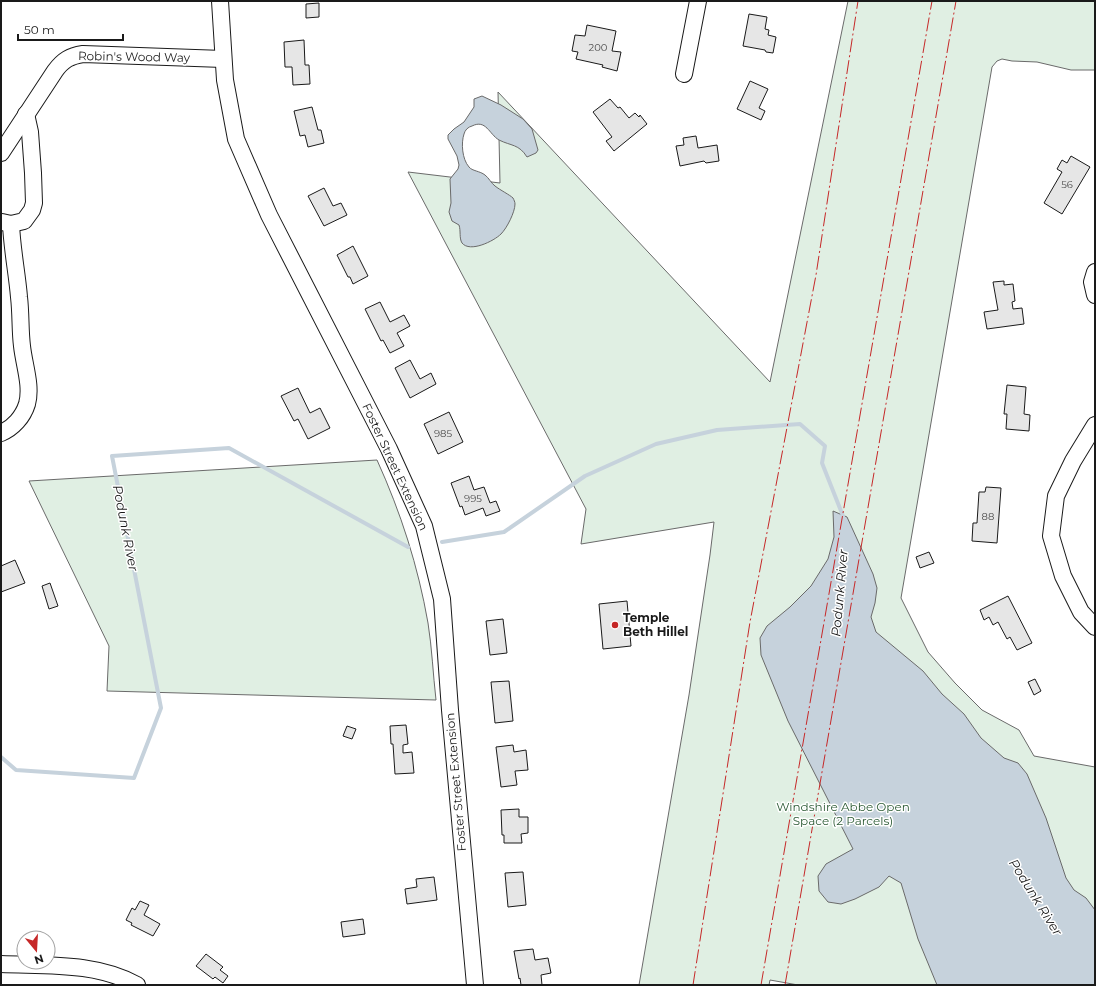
<svg xmlns="http://www.w3.org/2000/svg" width="1096" height="986" font-family="Montserrat,sans-serif">
<style>
.green{fill:#e0efe3;stroke:#6a6a6a}
.water{fill:#c6d2dc;stroke:#6a6a6a}
.lines{fill:none;stroke-linecap:round;stroke-linejoin:round}
.stream{stroke:#c6d2dc;stroke-width:4}
.building{fill:#e6e6e6;stroke:#1a1a1a}
.minor-casing{stroke:#1a1a1a;stroke-width:18}
.minor{stroke:#fff;stroke-width:16}
.power{stroke:#c62828;stroke-width:1;stroke-dasharray:14 3 2 3;stroke-linecap:butt}
.poi-dot{fill:#c62828;stroke:#fff;stroke-width:1.5}
.labels{text-anchor:middle;stroke-width:3;stroke-linejoin:round;paint-order:stroke}
.number-label{font-size:10px;fill:#4d4d4d}
.street-label{font-size:12px;fill:#1a1a1a;stroke:#fff}
.poi-label{font-size:12px;font-weight:bold;fill:#1a1a1a;stroke:#fff;text-anchor:start}
.park-label{font-size:12px;fill:#2b5a34;stroke:#fff}
.water-label{font-size:13px;font-style:italic;fill:#1a1a1a;stroke:#fff}
</style>
<rect width="100%" height="100%" fill="#fff"/>
<g class="green">
<path d="M 848,1 L 1095,1 L 1095,70 L 1071,70 L 1037,62 L 1012,61 L 1002,59 L 997,61 L 992,67 L 901,598 L 928,652 L 955,683 L 982,710 L 1019,730 L 1034,756 L 1095,767 L 1095,985 L 798,985 L 770,980 L 769,985 L 639,985 L 689,695 L 710,555 L 714,522 L 581,544 L 586,509 L 408,172 L 500,183 L 498,92 L 770,382 Z"/>
<path d="M 377,460 C 401,513 418,566 428,623 C 432,648 433,674 436,700 L 107,691 L 109,646 L 29,481 Z"/>
</g>
<g class="water">
<path d="M 482,96 L 501,105 L 523,119 L 532,129 L 538,150 L 536,153 L 527,157 C 519,144 511,146 499,140 C 489,134 486,119 472,126 C 468,127 465,130 464,134 C 461,143 462,159 469,167 C 472,171 480,171 485,175 C 489,178 491,183 495,186 C 500,190 510,195 513,198 C 514,200 515,202 515,204 C 515,212 507,228 501,234 C 494,241 470,253 462,243 C 459,238 461,231 459,225 L 452,221 L 449,212 L 451,203 L 450,179 L 458,169 L 459,165 L 457,156 L 448,139 L 448,135 L 454,129 L 464,122 L 474,107 L 474,99 Z"/>
<path d="M 833,511 L 847,517 L 873,574 L 877,588 L 875,603 L 871,617 L 876,632 L 923,671 L 942,694 L 964,714 L 981,738 L 1004,758 L 1018,763 L 1027,774 L 1046,818 L 1066,878 L 1074,890 L 1086,898 L 1095,910 L 1095,985 L 937,985 L 918,939 L 901,883 L 889,876 L 879,887 L 855,899 L 841,904 L 828,902 L 819,891 L 818,876 L 826,864 L 853,849 L 788,721 L 761,655 L 760,638 L 767,626 L 790,607 L 811,586 L 828,559 L 834,537 Z"/>
</g>
<g class="lines">
<g class="stream">
<path d="M 442,542 L 504,532 L 585,476 L 656,444 L 717,430 L 800,424 L 825,446 L 822,463 L 843,516 L 843,520"/>
<path d="M 1,757 L 16,770 L 134,778 L 161,708 L 112,456 L 229,448 L 408,547"/>
</g>
</g>
<g class="building">
<path d="M 319,3 L 319,17 L 306,18 L 306,4 Z"/>
<path d="M 749,14 L 767,17 L 765,29 L 769,30 L 768,35 L 776,37 L 773,53 L 766,52 L 765,50 L 743,46 Z"/>
<path d="M 587,25 L 616,31 L 612,51 L 621,52 L 617,71 L 602,67 L 603,65 L 576,59 L 578,52 L 572,51 L 575,35 L 585,36 Z"/>
<path d="M 304,40 L 305,65 L 309,65 L 310,84 L 293,85 L 292,67 L 285,67 L 284,42 Z"/>
<path d="M 750,81 L 768,89 L 759,108 L 765,111 L 761,120 L 737,109 Z"/>
<path d="M 610,99 L 618,108 L 620,107 L 629,118 L 635,113 L 639,117 L 640,115 L 647,124 L 614,151 L 606,141 L 612,137 L 593,112 Z"/>
<path d="M 312,107 L 318,130 L 321,130 L 324,143 L 308,147 L 305,135 L 300,136 L 294,111 Z"/>
<path d="M 696,136 L 698,148 L 717,145 L 719,161 L 706,163 L 704,161 L 680,166 L 676,146 L 684,145 L 683,138 Z"/>
<path d="M 1071,156 L 1090,167 L 1062,214 L 1044,203 L 1062,172 L 1057,169 L 1062,160 L 1067,163 Z"/>
<path d="M 324,188 L 333,206 L 341,203 L 347,215 L 324,226 L 308,196 Z"/>
<path d="M 353,246 L 368,276 L 353,284 L 350,277 L 348,277 L 337,255 Z"/>
<path d="M 1004,281 L 1004,285 L 1013,284 L 1015,301 L 1012,302 L 1013,309 L 1022,308 L 1024,324 L 987,329 L 984,312 L 998,310 L 993,282 Z"/>
<path d="M 380,302 L 390,322 L 404,315 L 410,326 L 397,333 L 404,346 L 390,353 L 383,340 L 381,341 L 365,309 Z"/>
<path d="M 410,360 L 420,379 L 431,373 L 436,384 L 410,398 L 395,368 Z"/>
<path d="M 1007,385 L 1026,387 L 1024,414 L 1030,415 L 1029,431 L 1006,429 L 1007,414 L 1004,414 Z"/>
<path d="M 298,388 L 310,413 L 320,408 L 330,428 L 308,439 L 298,419 L 294,421 L 281,396 Z"/>
<path d="M 449,412 L 463,442 L 438,454 L 424,424 Z"/>
<path d="M 469,476 L 474,490 L 484,487 L 490,503 L 496,501 L 500,511 L 486,516 L 483,508 L 465,515 L 462,506 L 460,507 L 451,483 Z"/>
<path d="M 986,487 L 1001,488 L 997,543 L 972,541 L 973,523 L 977,523 L 979,492 L 985,492 Z"/>
<path d="M 929,552 L 934,563 L 920,568 L 916,557 Z"/>
<path d="M 15,560 L 25,583 L 1,592 L 1,566 Z"/>
<path d="M 50,583 L 58,606 L 49,609 L 42,586 Z"/>
<path d="M 1008,596 L 1032,643 L 1017,650 L 1010,637 L 1007,639 L 998,622 L 993,625 L 989,617 L 984,620 L 980,610 Z"/>
<path d="M 627,601 L 631,646 L 603,649 L 599,604 Z"/>
<path d="M 503,619 L 507,653 L 490,655 L 486,621 Z"/>
<path d="M 1035,679 L 1041,691 L 1034,695 L 1028,682 Z"/>
<path d="M 509,681 L 513,721 L 495,723 L 491,682 Z"/>
<path d="M 406,725 L 408,744 L 403,745 L 403,753 L 412,752 L 414,773 L 395,774 L 393,744 L 391,744 L 390,726 Z"/>
<path d="M 347,726 L 356,729 L 352,739 L 343,736 Z"/>
<path d="M 513,745 L 514,752 L 526,750 L 528,770 L 515,771 L 517,785 L 501,787 L 496,747 Z"/>
<path d="M 519,809 L 519,817 L 528,817 L 528,833 L 521,834 L 522,843 L 504,843 L 504,835 L 502,835 L 501,810 Z"/>
<path d="M 523,872 L 526,905 L 508,907 L 505,873 Z"/>
<path d="M 434,877 L 437,900 L 407,904 L 405,889 L 417,887 L 416,879 Z"/>
<path d="M 140,901 L 149,905 L 144,915 L 160,924 L 153,936 L 131,925 L 132,923 L 126,920 L 132,908 L 135,910 Z"/>
<path d="M 363,919 L 365,934 L 343,937 L 341,922 Z"/>
<path d="M 533,949 L 535,960 L 548,958 L 551,973 L 541,975 L 542,985 L 521,985 L 520,978 L 519,979 L 514,951 Z"/>
<path d="M 206,954 L 223,967 L 220,970 L 228,976 L 223,983 L 215,977 L 213,979 L 196,966 Z"/>
</g>
<g class="lines">
<g class="minor-casing">
<g id="minor">
<path d="M 220,1 L 225,80 L 236,139 L 269,215 L 389,449 L 424,526 L 442,599 L 450,710 L 475,985"/>
<path d="M 684,74 L 698,1"/>
<path d="M 1,153 L 55,71 C 63,60 70,56 83,54 L 223,59"/>
<path d="M 2,222 L 11,224 L 24,221 L 32,210 L 34,203 L 33,173 L 30,132 L 26,114"/>
<path d="M 1095,272 L 1092,282 L 1095,295"/>
<path d="M 1095,425 L 1073,461 L 1056,496 L 1051,536 L 1063,576 L 1081,612 L 1095,627"/>
<path d="M 1,433 C 13,428 23,417 27,404 C 32,386 24,365 22,346 C 20,330 21,314 19,297 C 17,273 12,249 11,224"/>
<path d="M 1,964 C 47,966 96,962 137,985"/>
</g>
</g>
<use href="#minor" class="minor"/>
<g class="power">
<path d="M 693,985 L 750,622 L 816,275 L 858,1"/>
<path d="M 761,985 L 932,1"/>
<path d="M 785,985 L 956,1"/>
</g>
</g>
<circle class="poi-dot" cx="615" cy="625" r="4"/>
<g class="labels">
<g class="number-label">
<text x="598" y="51">200</text>
<text x="1067" y="188">56</text>
<text x="443" y="437">985</text>
<text x="473" y="502">995</text>
<text x="988" y="520">88</text>
</g>
<g class="street-label">
<text transform="translate(134 57) rotate(1)" y="4">Robin's Wood Way</text>
<text transform="translate(395 467) rotate(65)" y="4">Foster Street Extension</text>
<text transform="translate(456 782) rotate(-95)" y="4">Foster Street Extension</text>
</g>
<g class="poi-label">
<text x="623" y="622">Temple<tspan x="623" dy="14">Beth Hillel</tspan></text>
</g>
<g class="park-label">
<text x="843" y="811">Windshire Abbe Open<tspan x="843" dy="14">Space (2 Parcels)</tspan></text>
</g>
<g class="water-label">
<text transform="translate(126 528) rotate(79)" y="5">Podunk River</text>
<text transform="translate(839 593) rotate(-85)" y="5">Podunk River</text>
<text transform="translate(1036 897) rotate(58)" y="5">Podunk River</text>
</g>
</g>
<rect width="1096" height="986" fill="none" stroke="#1a1a1a" stroke-width="4"/>
<g transform="translate(36 950) rotate(162)"><circle r="19" fill="#ffffff" stroke="#a3a3a3"/>
<path d="M0-3L7 15L0 10L-7 15Z" fill="#c62828"/>
<text y="-6" font-size="11" font-weight="bold" text-anchor="middle" fill="#1a1a1a">N</text>
</g>
<path d="M18 34v6h105v-6" fill="none" stroke="#1a1a1a" stroke-width="2"/>
<text x="24" y="34" font-size="12" fill="#1a1a1a" stroke="#ffffff" stroke-width="3" paint-order="stroke">50 m</text>
</svg>
